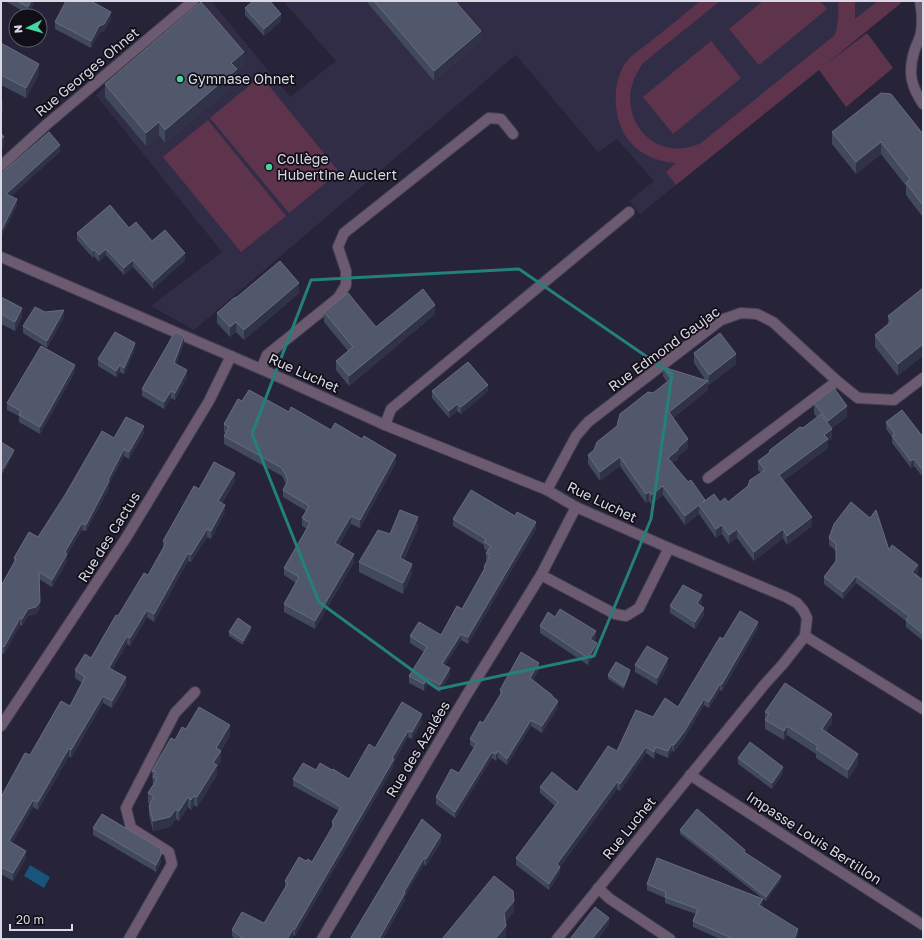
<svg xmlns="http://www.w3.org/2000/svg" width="924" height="940" font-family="'Golos Text',sans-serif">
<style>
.built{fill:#322d47}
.green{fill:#5e344d}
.water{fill:#18557b}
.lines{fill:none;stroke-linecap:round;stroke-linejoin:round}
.lane-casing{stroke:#444054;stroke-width:12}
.street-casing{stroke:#444054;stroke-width:12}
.lane{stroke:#6b5a70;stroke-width:10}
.street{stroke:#6b5a70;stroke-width:10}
.wall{fill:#41495d}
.shaded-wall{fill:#303348}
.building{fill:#52586c;stroke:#676c7f}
.marked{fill:none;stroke:#23807a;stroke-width:3;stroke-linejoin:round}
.poi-dot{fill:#47d49d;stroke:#100e17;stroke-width:1.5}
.labels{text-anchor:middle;stroke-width:3.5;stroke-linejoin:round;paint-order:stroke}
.street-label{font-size:14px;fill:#dad8e5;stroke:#100e17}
.poi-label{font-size:14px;fill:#dad8e5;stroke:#100e17;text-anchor:start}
</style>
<rect width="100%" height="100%" fill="#272338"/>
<path class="built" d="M 206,1 L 211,1 L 290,97 L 336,61 L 283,1 L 901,1 L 902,2 L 640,214 L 629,201 L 654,181 L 617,139 L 598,152 L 516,55 L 194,330 L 151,306 L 222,252 L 96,95 Z"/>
<g class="green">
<path d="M 700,1 L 720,1 L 643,63 C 638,70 634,78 632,85 C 624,113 642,144 671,148 C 682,150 692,147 701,143 L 835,35 C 838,24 839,13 838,1 L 855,1 L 855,19 L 878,1 L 899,1 L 901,3 L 824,66 L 867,33 L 893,68 L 846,107 L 819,70 L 676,185 L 666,172 L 676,163 C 637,160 613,133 616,93 C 616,85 619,74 623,67 C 629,56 641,49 650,42 C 667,28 684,15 700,1 Z"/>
<path d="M 763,1 L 820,1 L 827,9 L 759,65 L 729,29 Z"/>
<path d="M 711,41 L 741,78 L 673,134 L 643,97 Z"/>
<path d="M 261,76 L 339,172 L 289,213 L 210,118 Z"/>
<path d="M 208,120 L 286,216 L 241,252 L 163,157 Z"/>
</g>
<path class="water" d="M 30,865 L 50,877 L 44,888 L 24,876 Z"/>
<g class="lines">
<g class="lane-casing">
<g id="lane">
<path d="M 261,369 L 267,355 L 338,298 L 346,285 L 346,271 L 338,247 L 344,233 L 489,118 L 501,119 L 513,134"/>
<path d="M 385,425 L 391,409 L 629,212"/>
<path d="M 805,636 L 923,709"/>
<path d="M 129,939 L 172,864 L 169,852 L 131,828 L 126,808 L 175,713 L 195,692"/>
</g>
</g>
<g class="street-casing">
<g id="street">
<path d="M 920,1 C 922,12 923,21 921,32 C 920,39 916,45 914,52 C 908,73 911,86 923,104"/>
<path d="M 1,166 L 46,125 L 193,1"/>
<path d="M 1,257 L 261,369 L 385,425 L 547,490 L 576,507 L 669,548 L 786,597 L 797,603 L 803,610 L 807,618 L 805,636 L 783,664 L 764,685 L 557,939"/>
<path d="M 708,478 L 837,381"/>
<path d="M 547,490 L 576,436 L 588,422 L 721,320 L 741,313 L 757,314 L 773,322 L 837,381 L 858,398 L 894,400 L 923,378"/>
<path d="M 541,575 L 615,614 L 626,616 L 639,608 L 669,548"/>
<path d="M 1,726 L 126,538 L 209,401 L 231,356"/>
<path d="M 690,775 L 923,925"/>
<path d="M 598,888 L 610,899 L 670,939"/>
<path d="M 322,939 L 466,696 L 541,575 L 576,507"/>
</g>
</g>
<use href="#lane" class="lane"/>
<use href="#street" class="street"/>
</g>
<g class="wall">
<path d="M 5,1 L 35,1 L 28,14 Z"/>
<path d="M 366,1 L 455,1 L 481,41 L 434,81 Z"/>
<path d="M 245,8 L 281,21 L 264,36 L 245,15 Z"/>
<path d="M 111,19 L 104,31 L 99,33 L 91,48 L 55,29 L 55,22 Z"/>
<path d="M 1,43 L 39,74 L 26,98 L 1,85 Z"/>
<path d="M 244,65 L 237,71 L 237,82 L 165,143 L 159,135 L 146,146 L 105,97 L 105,84 Z"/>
<path d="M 832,132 L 923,134 L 922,216 L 906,195 L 906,186 L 881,154 L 856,174 L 832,144 Z"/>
<path d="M 129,228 L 185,260 L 153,289 L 133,267 L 124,275 L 106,255 L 99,262 L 94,256 L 93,258 L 77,240 L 77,233 Z"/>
<path d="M 923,288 L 898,376 L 875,347 L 875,335 L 888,324 L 888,316 Z"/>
<path d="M 299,293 L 244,340 L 236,332 L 230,337 L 217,323 L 217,313 L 237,297 Z"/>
<path d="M 1,297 L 22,317 L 15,331 L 1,324 Z"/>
<path d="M 45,312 L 64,317 L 47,348 L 23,333 L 23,326 Z"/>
<path d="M 324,312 L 376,327 L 435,314 L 349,386 L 336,370 L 336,361 L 348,351 L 324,322 Z"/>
<path d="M 184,343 L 176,364 L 187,377 L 175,400 L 171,398 L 164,409 L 142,396 L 142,389 Z"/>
<path d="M 135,349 L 124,374 L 120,372 L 116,377 L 98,366 L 98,359 Z"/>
<path d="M 694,353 L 736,364 L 709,385 L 708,384 L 708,390 L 673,418 L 688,448 L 678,456 L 678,459 L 672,463 L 688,482 L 705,501 L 728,502 L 748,486 L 761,473 L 758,470 L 758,461 L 817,417 L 814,414 L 814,403 L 847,417 L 832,428 L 832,438 L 828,441 L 828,448 L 783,481 L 812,526 L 787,545 L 783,538 L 754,561 L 737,538 L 729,544 L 722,534 L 716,538 L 699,514 L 685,525 L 663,495 L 651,504 L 649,501 L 646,503 L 620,466 L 600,481 L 588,464 L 588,455 L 594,450 L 617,426 L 653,393 L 667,382 L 663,376 L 663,367 L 706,381 L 694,363 Z"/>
<path d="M 75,372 L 40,434 L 19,422 L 19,416 L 7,410 L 7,403 Z"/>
<path d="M 432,391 L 488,391 L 461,414 L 457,411 L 449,418 L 432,398 Z"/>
<path d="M 242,401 L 289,412 L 331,430 L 396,463 L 360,528 L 351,524 L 339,545 L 354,562 L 315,629 L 284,612 L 284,604 L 296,583 L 284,575 L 284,568 L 307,529 L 302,526 L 302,518 L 306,511 L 283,497 L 283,490 L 286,484 L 282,476 L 224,444 L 224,436 L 226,433 L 224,432 L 224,424 Z"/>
<path d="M 886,422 L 923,437 L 922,476 L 914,466 L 911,468 L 892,443 L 892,437 L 886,429 Z"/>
<path d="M 144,433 L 129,459 L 124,456 L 109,484 L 109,488 L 86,531 L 82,530 L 67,555 L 67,561 L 52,587 L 39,579 L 40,609 L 36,614 L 28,616 L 22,626 L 20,625 L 4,654 L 1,653 L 1,586 L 14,564 L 14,558 L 38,537 L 114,438 Z"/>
<path d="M 1,442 L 14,453 L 3,473 L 1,472 Z"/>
<path d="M 235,481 L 222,503 L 225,512 L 211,539 L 207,537 L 191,562 L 188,561 L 154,622 L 147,617 L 130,646 L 127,644 L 112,669 L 126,685 L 112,708 L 103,703 L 71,758 L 69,756 L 38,810 L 33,807 L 12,843 L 26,858 L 13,881 L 1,874 L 1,797 L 30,755 L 70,706 L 82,683 L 75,678 L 75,670 L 91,658 L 118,616 L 148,575 L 163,549 L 163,541 L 199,489 Z"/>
<path d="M 453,519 L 536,529 L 468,644 L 461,640 L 445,665 L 450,675 L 440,692 L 427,684 L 424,691 L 409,683 L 409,676 L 424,652 L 410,643 L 410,636 L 441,635 L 462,609 L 484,571 L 484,567 L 487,560 L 486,559 L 486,553 L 488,551 L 484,549 L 484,545 L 453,526 Z"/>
<path d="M 418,528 L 404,560 L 412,574 L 403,594 L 359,572 L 359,562 L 390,534 Z"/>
<path d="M 829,538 L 889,550 L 918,572 L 916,574 L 923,580 L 923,641 L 906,627 L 906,621 L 856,583 L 843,599 L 824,584 L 824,577 L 836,561 L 836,551 L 829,545 Z"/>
<path d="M 702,602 L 700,605 L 704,615 L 695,629 L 670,613 L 670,606 Z"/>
<path d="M 555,617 L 596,638 L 594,641 L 597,650 L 588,665 L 540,633 L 540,626 Z"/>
<path d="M 758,628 L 722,691 L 720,690 L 709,708 L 704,705 L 684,739 L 674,752 L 672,750 L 668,758 L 656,753 L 654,759 L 646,753 L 620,791 L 617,789 L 560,867 L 560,873 L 549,890 L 516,865 L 516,858 L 555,806 L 540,793 L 540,787 L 577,792 L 617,751 L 653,717 L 678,707 L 723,639 Z"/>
<path d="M 251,631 L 243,645 L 229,636 L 229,632 Z"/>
<path d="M 635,665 L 668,665 L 657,685 L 635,672 Z"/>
<path d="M 539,669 L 533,680 L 552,697 L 558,707 L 542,733 L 531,726 L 507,765 L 498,758 L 496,761 L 492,758 L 455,818 L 436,804 L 436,797 L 459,773 L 474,748 L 470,745 L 470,739 L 483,723 L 500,696 L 500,690 Z"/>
<path d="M 630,673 L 624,689 L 608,679 L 608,675 Z"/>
<path d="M 765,712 L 832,723 L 826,732 L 858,764 L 848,779 L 816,758 L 816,754 L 787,735 L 784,740 L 765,729 Z"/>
<path d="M 422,721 L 412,739 L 408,737 L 394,762 L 394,766 L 372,804 L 295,936 L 293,935 L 291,939 L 235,939 L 232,936 L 232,930 L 264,923 L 285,888 L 285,881 L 306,861 L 312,862 L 332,828 L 332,822 L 339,811 L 293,786 L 293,779 L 316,770 L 332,770 L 349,779 L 375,748 Z"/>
<path d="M 186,729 L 230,735 L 221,751 L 221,761 L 217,767 L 217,775 L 197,807 L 194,805 L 191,810 L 188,807 L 179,821 L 176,819 L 170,827 L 153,831 L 149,815 L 149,806 L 150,804 L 148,803 L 148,793 L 153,785 L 152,771 L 175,740 Z"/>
<path d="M 738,758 L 783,773 L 772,789 L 738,764 Z"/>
<path d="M 422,819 L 441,842 L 426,866 L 424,864 L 405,896 L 405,900 L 383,939 L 350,939 Z"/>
<path d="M 93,828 L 161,862 L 156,872 L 93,835 Z"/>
<path d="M 680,830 L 745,853 L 781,880 L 766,901 L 680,834 Z"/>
<path d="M 647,884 L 763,906 L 762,907 L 798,935 L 796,939 L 720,939 L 693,927 L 693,921 L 696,914 L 665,903 L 665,898 L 647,890 Z"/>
</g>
<g class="shaded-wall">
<path d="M 31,1 L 35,1 L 28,14 L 28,7 Z"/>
<path d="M 111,12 L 111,19 L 104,31 L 99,33 L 91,48 L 91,41 L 99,26 Z"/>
<path d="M 281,14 L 281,21 L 264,36 L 264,29 Z"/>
<path d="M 481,31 L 481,41 L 434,81 L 434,71 Z"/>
<path d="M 244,52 L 244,65 L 237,71 L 237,82 L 165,143 L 165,130 L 231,63 Z"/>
<path d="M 39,64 L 39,74 L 26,98 L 26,88 Z"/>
<path d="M 3,100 L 3,110 L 1,111 L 1,101 Z"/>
<path d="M 159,122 L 159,135 L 146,146 L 146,133 Z"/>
<path d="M 4,137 L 4,147 L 1,149 L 1,139 Z"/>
<path d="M 881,142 L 881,154 L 856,174 L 856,162 Z"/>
<path d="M 60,145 L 60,152 L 6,201 L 6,194 Z"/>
<path d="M 17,199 L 17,206 L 1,238 L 1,231 Z"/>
<path d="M 923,203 L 923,216 L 922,216 L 922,204 Z"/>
<path d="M 94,249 L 94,256 L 93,258 L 93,251 Z"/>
<path d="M 106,249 L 106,255 L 99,262 L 99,255 Z"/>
<path d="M 185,253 L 185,260 L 153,289 L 153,282 Z"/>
<path d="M 133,260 L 133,267 L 124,275 L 124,268 Z"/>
<path d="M 299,283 L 299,293 L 244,340 L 244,330 Z"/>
<path d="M 435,305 L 435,314 L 349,386 L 349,376 Z"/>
<path d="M 22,308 L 22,317 L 15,331 L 15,322 Z"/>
<path d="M 64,310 L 64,317 L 47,348 L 47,341 Z"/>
<path d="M 236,322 L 236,332 L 230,337 L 230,327 Z"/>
<path d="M 184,336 L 184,343 L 174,370 L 174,363 Z"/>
<path d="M 135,343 L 135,349 L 124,374 L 124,368 Z"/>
<path d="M 923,344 L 923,356 L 898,376 L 898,364 Z"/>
<path d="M 736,354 L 736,364 L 709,385 L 709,375 Z"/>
<path d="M 75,365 L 75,372 L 40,434 L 40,427 Z"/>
<path d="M 120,365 L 120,372 L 116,377 L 116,371 Z"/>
<path d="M 187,370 L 187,377 L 175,400 L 175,393 Z"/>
<path d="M 708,381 L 708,390 L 669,421 L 669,412 Z"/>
<path d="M 488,385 L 488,391 L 461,414 L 461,407 Z"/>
<path d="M 171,391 L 171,398 L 164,409 L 164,402 Z"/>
<path d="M 457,404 L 457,411 L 449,418 L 449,411 Z"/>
<path d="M 847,406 L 847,417 L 828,431 L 828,421 Z"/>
<path d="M 144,426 L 144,433 L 129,459 L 129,452 Z"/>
<path d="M 832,429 L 832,438 L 828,441 L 828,448 L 779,484 L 779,475 L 824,435 Z"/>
<path d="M 688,439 L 688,448 L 678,456 L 678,459 L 668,467 L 668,458 L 678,448 Z"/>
<path d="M 124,449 L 124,456 L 109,484 L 109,488 L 86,531 L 86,525 L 108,480 Z"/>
<path d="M 14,450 L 14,453 L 3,473 L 3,469 Z"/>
<path d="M 396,455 L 396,463 L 360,528 L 360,520 Z"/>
<path d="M 620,457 L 620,466 L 600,481 L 600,472 Z"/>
<path d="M 914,459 L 914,466 L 911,468 L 911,461 Z"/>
<path d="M 235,473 L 235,481 L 218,508 L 218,501 Z"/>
<path d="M 663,486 L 663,495 L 651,504 L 651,495 Z"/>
<path d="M 649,492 L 649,501 L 646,503 L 646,494 Z"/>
<path d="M 225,505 L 225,512 L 211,539 L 211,531 Z"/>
<path d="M 699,505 L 699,514 L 685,525 L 685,516 Z"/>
<path d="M 351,516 L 351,524 L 335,551 L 335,543 Z"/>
<path d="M 418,517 L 418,528 L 400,568 L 400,558 Z"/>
<path d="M 812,517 L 812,526 L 787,545 L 787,536 Z"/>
<path d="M 536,522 L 536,529 L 468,644 L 468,637 Z"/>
<path d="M 82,523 L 82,530 L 67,555 L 67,561 L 52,587 L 52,580 L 65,552 Z"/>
<path d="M 722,525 L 722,534 L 716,538 L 716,529 Z"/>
<path d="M 207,529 L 207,537 L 191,562 L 191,555 Z"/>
<path d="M 737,529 L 737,538 L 729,544 L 729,535 Z"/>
<path d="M 783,529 L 783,538 L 754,561 L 754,552 Z"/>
<path d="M 188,553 L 188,561 L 154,622 L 154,614 Z"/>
<path d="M 354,554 L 354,562 L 315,629 L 315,621 Z"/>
<path d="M 412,564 L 412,574 L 403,594 L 403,583 Z"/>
<path d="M 918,565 L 918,572 L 912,579 L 912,572 Z"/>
<path d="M 856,576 L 856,583 L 843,599 L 843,592 Z"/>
<path d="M 702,595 L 702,602 L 697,610 L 697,603 Z"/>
<path d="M 40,602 L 40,609 L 36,614 L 28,616 L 22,626 L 22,619 L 28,609 Z"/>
<path d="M 704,608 L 704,615 L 695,629 L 695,622 Z"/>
<path d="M 147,610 L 147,617 L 130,646 L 130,638 Z"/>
<path d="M 20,618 L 20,625 L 4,654 L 4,647 Z"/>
<path d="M 758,622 L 758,628 L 722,691 L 722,684 Z"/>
<path d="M 251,627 L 251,631 L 243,645 L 243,641 Z"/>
<path d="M 596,631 L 596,638 L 590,646 L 590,639 Z"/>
<path d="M 461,634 L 461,640 L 442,670 L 442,664 Z"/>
<path d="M 127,636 L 127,644 L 109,675 L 109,668 Z"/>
<path d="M 597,643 L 597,650 L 588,665 L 588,658 Z"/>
<path d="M 668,658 L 668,665 L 657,685 L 657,678 Z"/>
<path d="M 539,663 L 539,669 L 530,685 L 530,678 Z"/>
<path d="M 450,668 L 450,675 L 440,692 L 440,685 Z"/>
<path d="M 630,670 L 630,673 L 624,689 L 624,686 Z"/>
<path d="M 126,677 L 126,685 L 112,708 L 112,701 Z"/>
<path d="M 427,678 L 427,684 L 424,691 L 424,684 Z"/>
<path d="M 720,684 L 720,690 L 709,708 L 709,702 Z"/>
<path d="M 103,696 L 103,703 L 71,758 L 71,750 Z"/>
<path d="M 704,699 L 704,705 L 684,739 L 674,752 L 674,745 Z"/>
<path d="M 558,701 L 558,707 L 542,733 L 542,726 Z"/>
<path d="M 422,714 L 422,721 L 412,739 L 412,732 Z"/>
<path d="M 832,714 L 832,723 L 822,738 L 822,729 Z"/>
<path d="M 531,720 L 531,726 L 507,765 L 507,759 Z"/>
<path d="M 230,725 L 230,735 L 221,751 L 221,761 L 217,767 L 217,775 L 197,807 L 197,797 L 213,763 L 216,748 Z"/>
<path d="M 787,726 L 787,735 L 784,740 L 784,731 Z"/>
<path d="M 408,731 L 408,737 L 394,762 L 394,766 L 372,804 L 295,936 L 295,929 L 392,758 Z"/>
<path d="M 672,744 L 672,750 L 668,758 L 668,751 Z"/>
<path d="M 646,747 L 646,753 L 620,791 L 620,784 Z"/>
<path d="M 656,747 L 656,753 L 654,759 L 654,752 Z"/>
<path d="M 69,748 L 69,756 L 38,810 L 38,802 Z"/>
<path d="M 498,751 L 498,758 L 496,761 L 496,754 Z"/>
<path d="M 492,752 L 492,758 L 455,818 L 455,812 Z"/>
<path d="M 858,754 L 858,764 L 848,779 L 848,770 Z"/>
<path d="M 783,767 L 783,773 L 772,789 L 772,783 Z"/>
<path d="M 617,782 L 617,789 L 560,867 L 560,873 L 549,890 L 549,884 L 557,864 Z"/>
<path d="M 194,796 L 194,805 L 191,810 L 191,800 Z"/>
<path d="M 188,797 L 188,807 L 179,821 L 179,811 Z"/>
<path d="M 33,800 L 33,807 L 9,849 L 9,841 Z"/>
<path d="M 176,809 L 176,819 L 170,827 L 153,831 L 153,821 Z"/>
<path d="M 441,835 L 441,842 L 426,866 L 426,859 Z"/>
<path d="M 26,851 L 26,858 L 13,881 L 13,873 Z"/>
<path d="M 161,855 L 161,862 L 156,872 L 156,865 Z"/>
<path d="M 424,858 L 424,864 L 405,896 L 405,900 L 383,939 L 379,939 L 404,892 Z"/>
<path d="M 781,876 L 781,880 L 766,901 L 766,897 Z"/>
<path d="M 763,899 L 763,906 L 759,911 L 759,905 Z"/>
<path d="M 514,901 L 514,912 L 504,924 L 504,913 Z"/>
<path d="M 609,918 L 609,925 L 598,939 L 592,939 Z"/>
<path d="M 506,926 L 506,936 L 504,939 L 495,939 Z"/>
<path d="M 293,929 L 293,935 L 291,939 L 287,939 Z"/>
<path d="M 798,929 L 798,935 L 796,939 L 794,939 Z"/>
</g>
<g class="building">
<path d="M 17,1 L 31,1 L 28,7 Z"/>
<path d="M 66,1 L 91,1 L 111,12 L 104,24 L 99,26 L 91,41 L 55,22 Z"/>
<path d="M 253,1 L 270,1 L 281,14 L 264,29 L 245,8 Z"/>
<path d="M 374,1 L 455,1 L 481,31 L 434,71 Z"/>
<path d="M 201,2 L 244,52 L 231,63 L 237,69 L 165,130 L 159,122 L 146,133 L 105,84 Z"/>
<path d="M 1,43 L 39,64 L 26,88 L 1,75 Z"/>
<path d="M 881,93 L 891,94 L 923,134 L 923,203 L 922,204 L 906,183 L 910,179 L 881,142 L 856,162 L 832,132 Z"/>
<path d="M 49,132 L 60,145 L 6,194 L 17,199 L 1,231 L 1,174 Z"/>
<path d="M 1,133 L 4,137 L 1,139 Z"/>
<path d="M 110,205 L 129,228 L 136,222 L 152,241 L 165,230 L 185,253 L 153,282 L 133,260 L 124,268 L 106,249 L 99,255 L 94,249 L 93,251 L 77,233 Z"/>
<path d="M 280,261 L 299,283 L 244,330 L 236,322 L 230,327 L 217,313 L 234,298 L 237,297 Z"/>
<path d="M 923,288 L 923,344 L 898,364 L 875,335 L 892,321 L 888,316 Z"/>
<path d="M 423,289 L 435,305 L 349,376 L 336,361 L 353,347 L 324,312 L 348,293 L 376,327 Z"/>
<path d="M 1,297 L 22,308 L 15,322 L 1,314 Z"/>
<path d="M 35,307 L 45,312 L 64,310 L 47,341 L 23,326 Z"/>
<path d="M 115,332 L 135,343 L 124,368 L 120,365 L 116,371 L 98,359 Z"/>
<path d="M 175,332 L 184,336 L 174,363 L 187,370 L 175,393 L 171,391 L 164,402 L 142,389 Z"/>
<path d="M 720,333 L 736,354 L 709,375 L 694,353 Z"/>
<path d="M 41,346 L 75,365 L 40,427 L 19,415 L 21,411 L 7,403 Z"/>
<path d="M 468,362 L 488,385 L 461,407 L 457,404 L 449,411 L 432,391 Z"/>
<path d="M 663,367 L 708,381 L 669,412 L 688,439 L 678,448 L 678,450 L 668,458 L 688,482 L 691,480 L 705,500 L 702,503 L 714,494 L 720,502 L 725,498 L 728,502 L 748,486 L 750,480 L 765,470 L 758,461 L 769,453 L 770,450 L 800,427 L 803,428 L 821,414 L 832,429 L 824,435 L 828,439 L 779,475 L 812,517 L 787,536 L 783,529 L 754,552 L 737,529 L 729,535 L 722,525 L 716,529 L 699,505 L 685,516 L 663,486 L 651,495 L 649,492 L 646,494 L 620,457 L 600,472 L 588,455 L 594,450 L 597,442 L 617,426 L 620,414 L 648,392 L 653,393 L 671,379 Z"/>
<path d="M 834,388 L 847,406 L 828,421 L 814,403 Z"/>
<path d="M 249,390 L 289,412 L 291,407 L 331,430 L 335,423 L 362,439 L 364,436 L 396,455 L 360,520 L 351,516 L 335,543 L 354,554 L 315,621 L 284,604 L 299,577 L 284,568 L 310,523 L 302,518 L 309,506 L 283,490 L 288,480 L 282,468 L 224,436 L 229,427 L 224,424 L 238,399 L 242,401 Z"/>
<path d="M 902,410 L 923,437 L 923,469 L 922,469 L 914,459 L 911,461 L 892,436 L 895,434 L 886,422 Z"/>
<path d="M 126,417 L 144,426 L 129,452 L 124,449 L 108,480 L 109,481 L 86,525 L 82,523 L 65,552 L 67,554 L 52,580 L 39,572 L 40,602 L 36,607 L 28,609 L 22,619 L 20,618 L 4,647 L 1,646 L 1,586 L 16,559 L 14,558 L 29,532 L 38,537 L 65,495 L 102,431 L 114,438 Z"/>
<path d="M 1,442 L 14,450 L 3,469 L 1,468 Z"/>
<path d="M 214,462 L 235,473 L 218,501 L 225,505 L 211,531 L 207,529 L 191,555 L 188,553 L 154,614 L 147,610 L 130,638 L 127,636 L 109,668 L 126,677 L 112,701 L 103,696 L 71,750 L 69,748 L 38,802 L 33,800 L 9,841 L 26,851 L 13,873 L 1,867 L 1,797 L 25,753 L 30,755 L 61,701 L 70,706 L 85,677 L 75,670 L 85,654 L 91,658 L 116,615 L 118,616 L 144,573 L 148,575 L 166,543 L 163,541 L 194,486 L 199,489 Z"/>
<path d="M 471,490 L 515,516 L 517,512 L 536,522 L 468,637 L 461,634 L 442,664 L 450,668 L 440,685 L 427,678 L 424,684 L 409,676 L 427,647 L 410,636 L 419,622 L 441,635 L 457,606 L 462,609 L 485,568 L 484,567 L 490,555 L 486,553 L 491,546 L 484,542 L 486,539 L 453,519 Z"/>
<path d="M 851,502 L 870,518 L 876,510 L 889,550 L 892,545 L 918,565 L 912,572 L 923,580 L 923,634 L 906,620 L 909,616 L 856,576 L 843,592 L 824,577 L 836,561 L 836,544 L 829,538 L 834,524 Z"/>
<path d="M 400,510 L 418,517 L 400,558 L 412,564 L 403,583 L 359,562 L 378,530 L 390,534 Z"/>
<path d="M 683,585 L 702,595 L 697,603 L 704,608 L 695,622 L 670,606 Z"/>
<path d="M 560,609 L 596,631 L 590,639 L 597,643 L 588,658 L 540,626 L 548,612 L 555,617 Z"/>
<path d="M 740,611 L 758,622 L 722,684 L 720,684 L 709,702 L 704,699 L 684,732 L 674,745 L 672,744 L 668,751 L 656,747 L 654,752 L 646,747 L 620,784 L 617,782 L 557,864 L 560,867 L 549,884 L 516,858 L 558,802 L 540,787 L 552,772 L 577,792 L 608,746 L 617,751 L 636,710 L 653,717 L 665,698 L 678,707 L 720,637 L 723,639 Z"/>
<path d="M 238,618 L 251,627 L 243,641 L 229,632 Z"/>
<path d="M 647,646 L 668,658 L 657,678 L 635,665 Z"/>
<path d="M 521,652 L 539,663 L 530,678 L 552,695 L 552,696 L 558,701 L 542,726 L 531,720 L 507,759 L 498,751 L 496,754 L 492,752 L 455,812 L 436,797 L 451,769 L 459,773 L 477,743 L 470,739 L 480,721 L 483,723 L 502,692 L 500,690 Z"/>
<path d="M 616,662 L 630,670 L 624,686 L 608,675 Z"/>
<path d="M 785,683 L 832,714 L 822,729 L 858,754 L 848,770 L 816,749 L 818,746 L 787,726 L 784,731 L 765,720 L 769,714 L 765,712 Z"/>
<path d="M 402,702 L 422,714 L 412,732 L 408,731 L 392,758 L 394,759 L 372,797 L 295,929 L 293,929 L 287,939 L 244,939 L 232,930 L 242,912 L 264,923 L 288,883 L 285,881 L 299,857 L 306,861 L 308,859 L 312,862 L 334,824 L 332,822 L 341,807 L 293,779 L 303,763 L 316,770 L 320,763 L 332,770 L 333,769 L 349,779 L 369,744 L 375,748 Z"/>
<path d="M 199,707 L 230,725 L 216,748 L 221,751 L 213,763 L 217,765 L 197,797 L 194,796 L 191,800 L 188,797 L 179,811 L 176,809 L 170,817 L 153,821 L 149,806 L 154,796 L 148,793 L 157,779 L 153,777 L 156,772 L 152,771 L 171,738 L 175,740 L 182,727 L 186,729 Z"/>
<path d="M 750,742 L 783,767 L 772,783 L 738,758 Z"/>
<path d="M 697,809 L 745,850 L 744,852 L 781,876 L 766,897 L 680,830 Z"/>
<path d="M 102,814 L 161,849 L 161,855 L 156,865 L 93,828 Z"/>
<path d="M 422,819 L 441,835 L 426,859 L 424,858 L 404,892 L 405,893 L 379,939 L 350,939 Z"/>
<path d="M 657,858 L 763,899 L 759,905 L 798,929 L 794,939 L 734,939 L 693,921 L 698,909 L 665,897 L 666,892 L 647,884 Z"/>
<path d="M 494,876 L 513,891 L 514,901 L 504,913 L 506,926 L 495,939 L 442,939 Z"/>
<path d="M 595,907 L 609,918 L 592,939 L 570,939 Z"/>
</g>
<path class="marked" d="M 519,269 L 672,374 L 651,519 L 594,656 L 438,689 L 319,602 L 252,434 L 311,280 Z"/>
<g class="poi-dot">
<circle cx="180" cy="79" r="4"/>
<circle cx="269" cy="167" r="4"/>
</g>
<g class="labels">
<g class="street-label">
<text transform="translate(87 72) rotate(-40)" y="5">Rue Georges Ohnet</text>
<text transform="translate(664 349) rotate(-36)" y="5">Rue Edmond Gaujac</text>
<text transform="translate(304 373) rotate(24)" y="5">Rue Luchet</text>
<text transform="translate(602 502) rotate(26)" y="5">Rue Luchet</text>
<text transform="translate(109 537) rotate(-58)" y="5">Rue des Cactus</text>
<text transform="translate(418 749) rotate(-59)" y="5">Rue des Azalées</text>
<text transform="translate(629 828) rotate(-51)" y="5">Rue Luchet</text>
<text transform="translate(814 838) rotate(33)" y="5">Impasse Louis Bertillon</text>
</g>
<g class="poi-label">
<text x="188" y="84">Gymnase Ohnet</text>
<text x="277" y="164">Collège<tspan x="277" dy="16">Hubertine Auclert</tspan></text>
</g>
</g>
<rect width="924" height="940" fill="none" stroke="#dad8e5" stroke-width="4"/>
<g transform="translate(28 28) rotate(264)"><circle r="19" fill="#100e17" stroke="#615f69"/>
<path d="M0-3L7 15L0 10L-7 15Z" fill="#47d49d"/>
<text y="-6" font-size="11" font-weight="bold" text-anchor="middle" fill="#dad8e5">N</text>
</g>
<path d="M10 924v6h62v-6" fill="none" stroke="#dad8e5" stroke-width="2"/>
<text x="16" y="924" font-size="12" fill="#dad8e5" stroke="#100e17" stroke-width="3" paint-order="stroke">20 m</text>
</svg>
